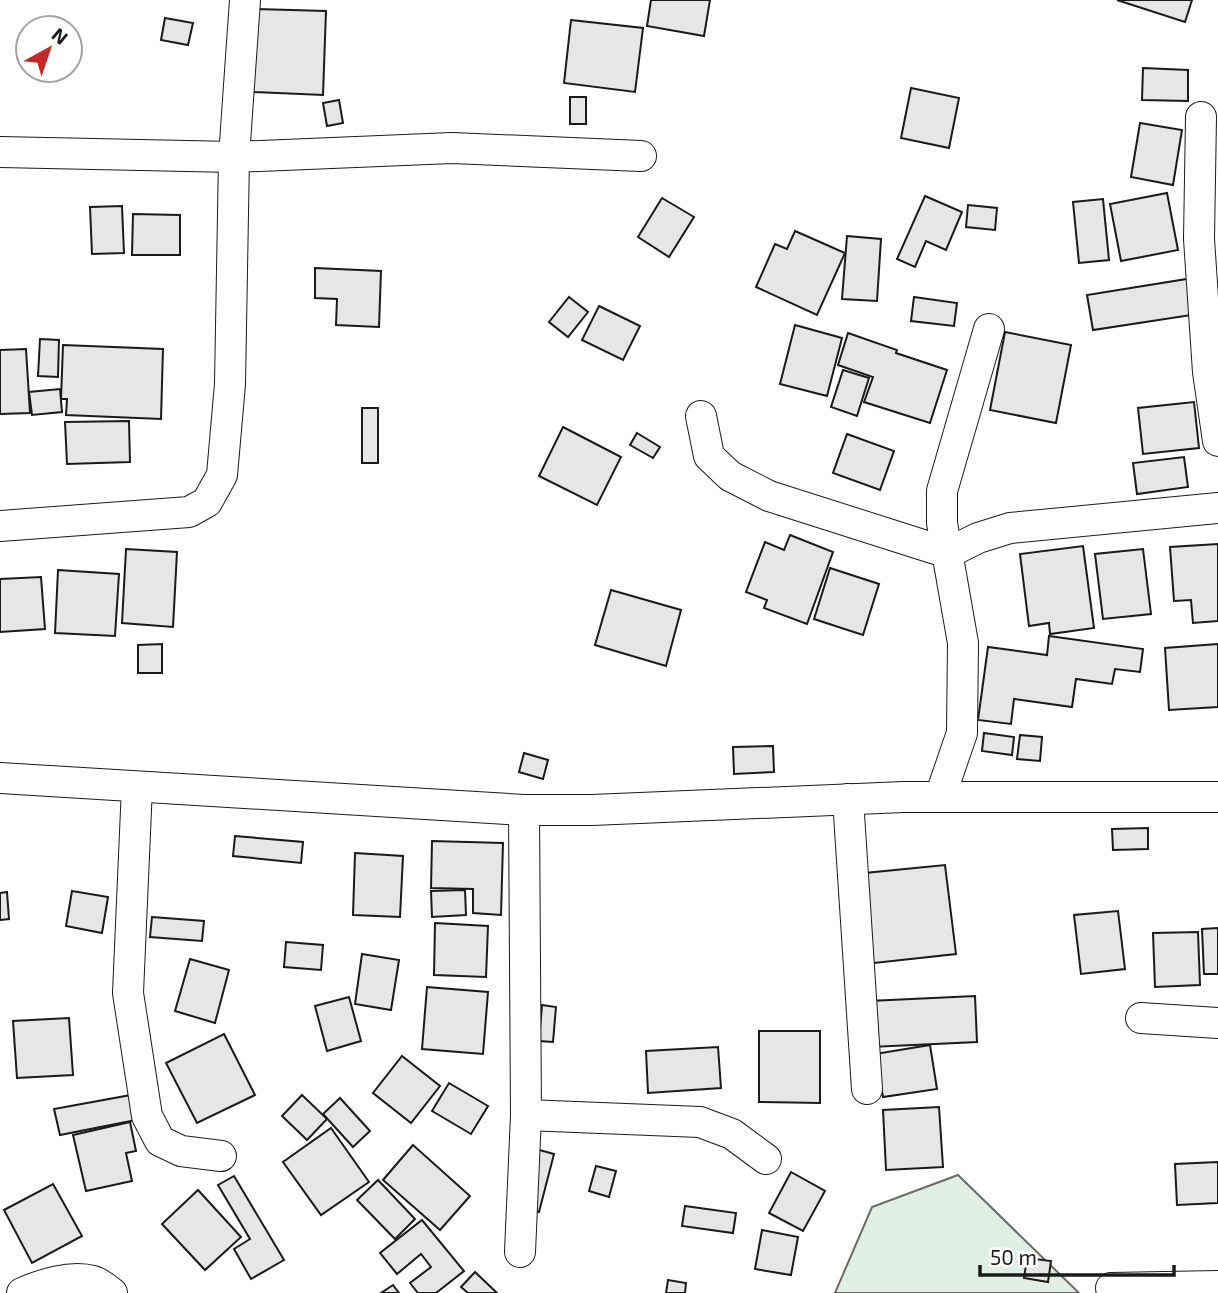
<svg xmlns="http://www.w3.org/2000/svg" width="1218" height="1293" font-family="'Exo 2',sans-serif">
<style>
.green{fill:#e0efe3;stroke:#6a6a6a;stroke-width:2}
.building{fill:#e6e6e6;stroke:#1a1a1a;stroke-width:2}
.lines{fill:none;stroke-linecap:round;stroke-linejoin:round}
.minor-casing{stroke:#1a1a1a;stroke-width:32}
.minor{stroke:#fff;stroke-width:30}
</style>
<rect width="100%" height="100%" fill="#fff"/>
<path class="green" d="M 958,1175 L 1079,1293 L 835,1293 L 872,1207 Z"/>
<g class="building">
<path d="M 651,0 L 710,0 L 704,36 L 647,26 Z"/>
<path d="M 1117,0 L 1192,0 L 1185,22 Z"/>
<path d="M 256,9 L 326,11 L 323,95 L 253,92 Z"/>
<path d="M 165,18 L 193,23 L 188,45 L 161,40 Z"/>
<path d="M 571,20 L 643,28 L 635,92 L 564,83 Z"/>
<path d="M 1143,68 L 1188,70 L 1188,101 L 1142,100 Z"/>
<path d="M 911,88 L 959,98 L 949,148 L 901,138 Z"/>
<rect x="570" y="97" width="16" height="27"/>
<path d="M 339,100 L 343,123 L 327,126 L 323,103 Z"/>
<path d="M 1140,123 L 1182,130 L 1173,185 L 1131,177 Z"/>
<path d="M 1167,193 L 1178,250 L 1121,261 L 1110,204 Z"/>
<path d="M 925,196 L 962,212 L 946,250 L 926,241 L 915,267 L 897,259 Z"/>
<path d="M 662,198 L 694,217 L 669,257 L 638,237 Z"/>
<path d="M 1103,199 L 1109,260 L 1079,263 L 1073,202 Z"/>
<path d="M 968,205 L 997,208 L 995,230 L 966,227 Z"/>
<path d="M 122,206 L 124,253 L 92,254 L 90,207 Z"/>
<path d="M 133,214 L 180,215 L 180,255 L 132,255 Z"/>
<path d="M 795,231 L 845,253 L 817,315 L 756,287 L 775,244 L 787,249 Z"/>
<path d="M 847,236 L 881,239 L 877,301 L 842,299 Z"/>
<path d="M 315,268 L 381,271 L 379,327 L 336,325 L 337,299 L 315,298 Z"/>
<path d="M 1193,278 L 1198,314 L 1093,330 L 1087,295 Z"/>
<path d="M 569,297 L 588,312 L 568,337 L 549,322 Z"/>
<path d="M 914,297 L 957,303 L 954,326 L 911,321 Z"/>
<path d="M 599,306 L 640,326 L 623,360 L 582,340 Z"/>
<path d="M 795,325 L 842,338 L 827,396 L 780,384 Z"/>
<path d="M 1005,332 L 1071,345 L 1056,423 L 990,410 Z"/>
<path d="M 848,333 L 897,350 L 896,353 L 947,370 L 930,423 L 864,402 L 873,377 L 838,365 Z"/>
<path d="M 40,339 L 59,340 L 58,377 L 38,376 Z"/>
<path d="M 63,345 L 163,349 L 161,419 L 66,415 L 67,399 L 61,399 Z"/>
<path d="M 26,349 L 30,413 L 0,414 L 0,350 Z"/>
<path d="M 843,370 L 869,378 L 857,416 L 831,407 Z"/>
<path d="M 60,389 L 62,412 L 32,415 L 29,392 Z"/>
<path d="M 1194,402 L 1199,448 L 1143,454 L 1138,408 Z"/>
<rect x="362" y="408" width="16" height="55"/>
<path d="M 129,421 L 130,462 L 67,464 L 65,422 Z"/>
<path d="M 563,427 L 621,457 L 597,505 L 539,476 Z"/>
<path d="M 637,433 L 660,447 L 653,458 L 630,445 Z"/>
<path d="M 847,434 L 894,451 L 880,490 L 833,473 Z"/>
<path d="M 1184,457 L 1188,487 L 1137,494 L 1133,463 Z"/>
<path d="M 790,535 L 833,552 L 807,624 L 764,608 L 767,600 L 746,592 L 765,542 L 784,550 Z"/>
<path d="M 1218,544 L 1218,621 L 1193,623 L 1191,600 L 1174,601 L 1170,547 Z"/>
<path d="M 1083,546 L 1094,628 L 1050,634 L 1049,623 L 1029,626 L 1020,554 Z"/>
<path d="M 126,549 L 177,552 L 173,627 L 122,623 Z"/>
<path d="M 1143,549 L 1151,614 L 1103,619 L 1095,554 Z"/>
<path d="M 830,568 L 879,584 L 863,635 L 814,619 Z"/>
<path d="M 58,570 L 119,574 L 115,636 L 55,633 Z"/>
<path d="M 41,577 L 45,629 L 0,632 L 0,579 Z"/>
<path d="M 611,590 L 681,610 L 666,666 L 595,645 Z"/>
<path d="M 1049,636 L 1143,649 L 1140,672 L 1115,669 L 1112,684 L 1076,679 L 1072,707 L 1014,699 L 1011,724 L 978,720 L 988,647 L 1047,655 Z"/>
<path d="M 162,644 L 162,673 L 138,673 L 138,645 Z"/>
<path d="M 1218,644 L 1218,707 L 1169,710 L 1165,648 Z"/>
<path d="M 984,733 L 1014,737 L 1012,755 L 982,751 Z"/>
<path d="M 1020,735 L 1042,737 L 1040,761 L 1017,759 Z"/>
<path d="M 773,746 L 774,772 L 734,774 L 733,747 Z"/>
<path d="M 524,753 L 548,760 L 543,779 L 519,772 Z"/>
<path d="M 1148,828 L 1148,849 L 1113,850 L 1112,829 Z"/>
<path d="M 235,836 L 303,842 L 301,863 L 233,856 Z"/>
<path d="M 432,841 L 503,843 L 501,915 L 473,913 L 473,889 L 431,888 Z"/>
<path d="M 355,853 L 403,856 L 400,917 L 353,915 Z"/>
<path d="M 945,865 L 956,954 L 865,964 L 855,874 Z"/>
<path d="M 465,890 L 466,915 L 432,917 L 431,891 Z"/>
<path d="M 72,891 L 108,897 L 102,933 L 66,926 Z"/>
<path d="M 7,892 L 9,919 L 0,920 L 0,893 Z"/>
<path d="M 1118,911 L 1125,969 L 1081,974 L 1074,915 Z"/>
<path d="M 152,917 L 204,921 L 202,941 L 150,937 Z"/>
<path d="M 435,923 L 488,926 L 486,977 L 434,975 Z"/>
<path d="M 1218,928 L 1218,974 L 1204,974 L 1202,929 Z"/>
<path d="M 1198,932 L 1200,985 L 1155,987 L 1153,933 Z"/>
<path d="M 286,942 L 323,945 L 321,970 L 284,967 Z"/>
<path d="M 362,954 L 399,960 L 391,1010 L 355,1004 Z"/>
<path d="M 190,959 L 229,970 L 215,1023 L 175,1011 Z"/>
<path d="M 427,987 L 488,992 L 483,1054 L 422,1049 Z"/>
<path d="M 975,996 L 977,1042 L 871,1047 L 869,1001 Z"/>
<path d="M 349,997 L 361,1041 L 327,1051 L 315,1006 Z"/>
<path d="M 542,1005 L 556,1007 L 553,1042 L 539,1041 Z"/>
<path d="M 69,1018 L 73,1075 L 17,1078 L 13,1021 Z"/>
<path d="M 759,1031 L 820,1031 L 820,1103 L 759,1102 Z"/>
<path d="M 224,1034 L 255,1095 L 197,1123 L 166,1063 Z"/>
<path d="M 930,1045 L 937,1089 L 883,1097 L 875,1054 Z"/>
<path d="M 718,1047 L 721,1088 L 648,1093 L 646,1051 Z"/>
<path d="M 402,1056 L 440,1086 L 411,1123 L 373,1093 Z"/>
<path d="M 449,1083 L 488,1106 L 471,1134 L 432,1111 Z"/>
<path d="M 131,1095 L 136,1120 L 60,1135 L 54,1109 Z"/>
<path d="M 302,1095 L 327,1119 L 307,1140 L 282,1116 Z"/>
<path d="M 340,1098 L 370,1131 L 353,1147 L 323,1114 Z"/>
<path d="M 939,1107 L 943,1167 L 886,1170 L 883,1110 Z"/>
<path d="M 130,1122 L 136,1151 L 126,1153 L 132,1181 L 86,1191 L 73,1135 Z"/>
<path d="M 331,1128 L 369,1182 L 321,1215 L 283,1162 Z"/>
<path d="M 413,1145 L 470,1196 L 440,1230 L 383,1180 Z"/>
<path d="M 532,1148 L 554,1154 L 539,1212 L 517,1206 Z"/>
<path d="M 1218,1162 L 1218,1203 L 1177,1205 L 1175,1164 Z"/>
<path d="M 596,1166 L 616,1171 L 609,1197 L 589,1191 Z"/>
<path d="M 791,1172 L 825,1191 L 803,1231 L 769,1213 Z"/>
<path d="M 234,1176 L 284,1260 L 251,1279 L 234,1249 L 250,1239 L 218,1185 Z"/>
<path d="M 378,1180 L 415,1219 L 395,1239 L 357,1200 Z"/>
<path d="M 53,1184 L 82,1236 L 32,1263 L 4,1210 Z"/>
<path d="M 198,1190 L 241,1237 L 205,1270 L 162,1224 Z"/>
<path d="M 685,1206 L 736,1213 L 733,1233 L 682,1226 Z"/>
<path d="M 422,1220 L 464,1271 L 436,1293 L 418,1293 L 410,1283 L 431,1267 L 421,1254 L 397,1274 L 380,1253 Z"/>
<path d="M 762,1230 L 798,1237 L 791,1275 L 755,1269 Z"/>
<path d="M 1027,1258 L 1051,1261 L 1048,1282 L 1024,1278 Z"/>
<path d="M 475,1272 L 497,1293 L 468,1293 L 461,1287 Z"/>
<path d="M 668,1280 L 686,1283 L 685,1293 L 666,1293 Z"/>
<path d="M 393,1285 L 399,1293 L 381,1293 Z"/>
</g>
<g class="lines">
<g class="minor-casing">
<g id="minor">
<path d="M 1201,117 L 1199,239 L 1208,372 L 1218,441"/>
<path d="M 0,152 L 234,157 L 452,148 L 641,156"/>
<path d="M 701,416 L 709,456 L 730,476 L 769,496 L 948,553 L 978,538 L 1010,528 L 1218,508"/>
<path d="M 0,526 L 189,512 L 207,502 L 222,475 L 230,384 L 234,157 L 245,0"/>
<path d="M 0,778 L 524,810 L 592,810 L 904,797 L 1218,797"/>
<path d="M 137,787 L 128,993 L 147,1116 L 160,1141 L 181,1151 L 221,1156"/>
<path d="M 940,797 L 962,733 L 963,643 L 942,523 L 942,491 L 989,329"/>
<path d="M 848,799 L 867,1089"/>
<path d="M 1141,1018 L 1218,1023"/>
<path d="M 526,1115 L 700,1122 L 732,1134 L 766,1159"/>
<path d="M 520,1252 L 526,1115 L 524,810"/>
<path d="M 1111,1288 L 1218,1286"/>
<path d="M 22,1293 C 42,1284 71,1275 93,1281 C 100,1283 107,1289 112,1293"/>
</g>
</g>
<use href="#minor" class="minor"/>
</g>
<g transform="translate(49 49) rotate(40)"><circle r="33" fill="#ffffff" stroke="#a3a3a3" stroke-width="2"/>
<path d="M0-5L12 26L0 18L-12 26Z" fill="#c62828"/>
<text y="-10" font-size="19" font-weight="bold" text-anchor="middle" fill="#1a1a1a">N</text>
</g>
<path d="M980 1265v10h194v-10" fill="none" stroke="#1a1a1a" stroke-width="3.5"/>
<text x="990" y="1265" font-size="21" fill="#1a1a1a" stroke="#ffffff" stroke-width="5" paint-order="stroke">50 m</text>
</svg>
